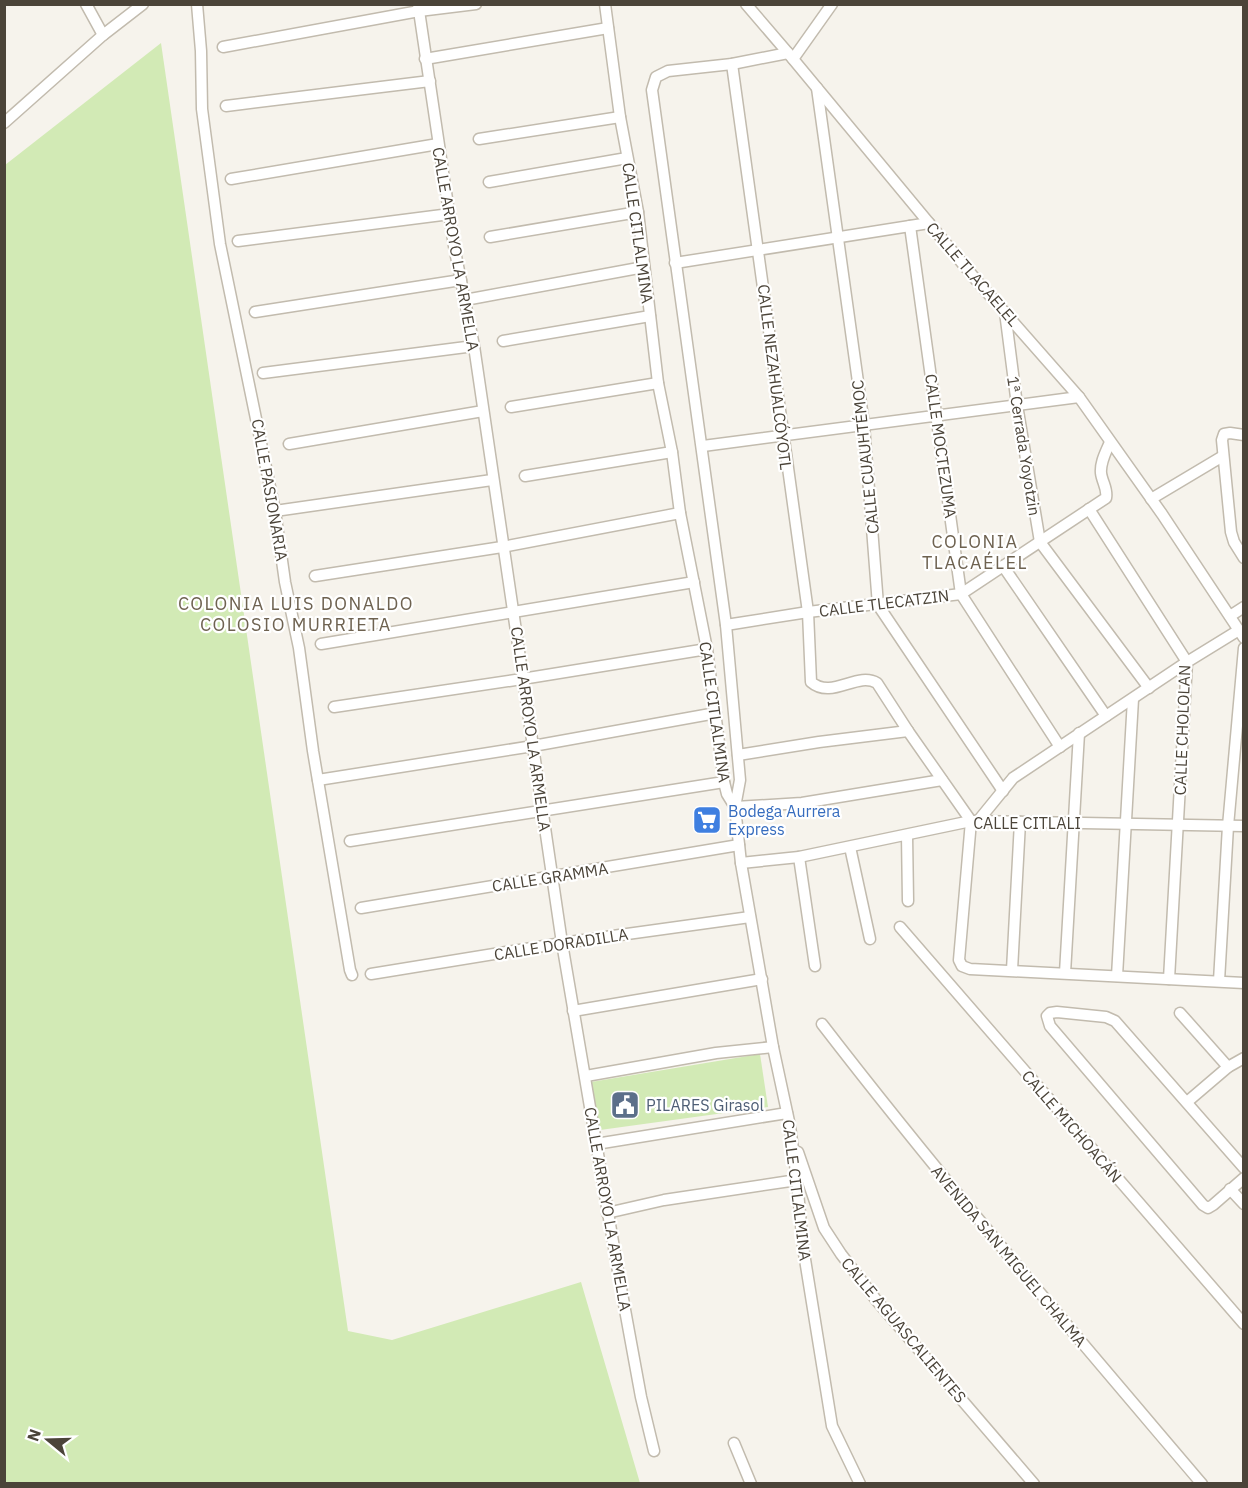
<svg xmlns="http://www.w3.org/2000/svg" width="1248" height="1488" font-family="'IBM Plex Sans',sans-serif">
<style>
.green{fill:#d2eab5}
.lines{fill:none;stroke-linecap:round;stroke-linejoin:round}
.street-casing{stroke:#c2bbae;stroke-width:13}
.street{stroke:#fff;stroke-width:10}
.labels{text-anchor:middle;stroke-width:4.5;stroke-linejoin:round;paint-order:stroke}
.street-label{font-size:16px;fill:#4b4439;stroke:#fff}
.shop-label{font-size:16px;fill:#366cbe;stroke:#fff;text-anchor:start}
.service-label{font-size:16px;fill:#4e5e75;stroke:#fff;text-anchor:start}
.neighbourhood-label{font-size:18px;letter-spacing:1.5px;fill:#6e6250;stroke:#fff}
</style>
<rect width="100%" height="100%" fill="#f6f3ec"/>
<g class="green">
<path d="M 161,43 L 348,1331 L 392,1340 L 581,1282 L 640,1483 L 5,1483 L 5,165 Z"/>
<path d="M 760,1054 L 768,1107 L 600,1130 L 591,1082 Z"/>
</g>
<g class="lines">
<g class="street-casing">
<g id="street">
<path d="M 86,4 L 103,35"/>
<path d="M 197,4 L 201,51 L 202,109 L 220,244 L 275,511 L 285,582 L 299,648 L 313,751 L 350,970 L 352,975"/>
<path d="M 418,4 L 454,246 L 474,346 L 562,943 L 619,1277 L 641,1397 L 654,1451"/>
<path d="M 605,4 L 620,117 L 638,212 L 658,383 L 672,452 L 680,513 L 707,649 L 724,782 L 727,794 L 735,807 L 741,863 L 773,1047 L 790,1126 L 797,1180 L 803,1247 L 832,1426 L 860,1484"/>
<path d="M 746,4 L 788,53 L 977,281 L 1079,397 L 1162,514 L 1244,638"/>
<path d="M 223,47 L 419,11 L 476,4"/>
<path d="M 788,53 L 732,64 L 668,71 L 656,77 L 652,90 L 726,625 L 740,780 L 735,807 L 802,803 L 942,780"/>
<path d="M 425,59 L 608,28"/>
<path d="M 793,59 L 832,4"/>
<path d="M 732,64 L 808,612 L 811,682 C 832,700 857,671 877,683 L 908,731 L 971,821 L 959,960 L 962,966 L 970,969 L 1244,983"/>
<path d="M 817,88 L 864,425 L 878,605 L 1003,791"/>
<path d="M 226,106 L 430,81"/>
<path d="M 4,123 L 103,35 L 143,4"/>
<path d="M 479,139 L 620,117"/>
<path d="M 231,179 L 438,144"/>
<path d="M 489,182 L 627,158"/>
<path d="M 910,226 L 961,594 L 1060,747"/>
<path d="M 490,237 L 638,212"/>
<path d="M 238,241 L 450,214"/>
<path d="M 675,263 L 929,223"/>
<path d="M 465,300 L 644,267"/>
<path d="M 255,312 L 461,280"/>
<path d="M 1005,312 L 1017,405 L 1040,542 L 1149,688"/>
<path d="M 503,341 L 650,316"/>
<path d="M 263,373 L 474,346"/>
<path d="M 511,407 L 658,383"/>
<path d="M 1244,435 L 1230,433 L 1224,434 L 1222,440 L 1231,532 L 1234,542 L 1244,558"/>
<path d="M 289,444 L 483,411"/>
<path d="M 703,446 L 1079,397"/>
<path d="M 525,476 L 672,452"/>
<path d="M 1151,499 L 1223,456"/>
<path d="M 1089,509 L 1187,662 L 1169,979"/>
<path d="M 275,511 L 492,480"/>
<path d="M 1003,566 L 1106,716"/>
<path d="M 315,576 L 502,547 L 680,513"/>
<path d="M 1230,616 L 1244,607"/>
<path d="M 726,625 L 808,612 L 961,594 L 1106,498 C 1108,489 1102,482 1101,473 C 1100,462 1106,452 1110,442"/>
<path d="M 321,644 L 694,582"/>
<path d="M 334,707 L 522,679 L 707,649"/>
<path d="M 738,755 L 819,742 L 908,731"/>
<path d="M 318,780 L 533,746 L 716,713"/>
<path d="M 978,821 L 1013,778 L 1187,662 L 1239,630"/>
<path d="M 907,835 L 908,901"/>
<path d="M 350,841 L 724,782"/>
<path d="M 850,847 L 870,939"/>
<path d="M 799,857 L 815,966"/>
<path d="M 741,863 L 799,857 L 971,821 L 1244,826"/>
<path d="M 361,908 L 739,845"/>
<path d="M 900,927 L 1244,1324"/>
<path d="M 1012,970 L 1020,822"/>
<path d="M 1065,973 L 1079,733"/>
<path d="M 371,974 L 562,943 L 750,917"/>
<path d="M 1117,976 L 1133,699"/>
<path d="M 1219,981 L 1228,826 L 1244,648"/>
<path d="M 573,1011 L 762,979"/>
<path d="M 1180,1013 L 1228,1067"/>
<path d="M 822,1024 C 943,1181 1073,1332 1202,1484"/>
<path d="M 586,1076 L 716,1053 L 773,1047"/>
<path d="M 1187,1102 L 1228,1067 L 1244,1058"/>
<path d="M 596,1144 L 787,1113"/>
<path d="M 798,1152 L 824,1228 L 841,1254 L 877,1301 L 1034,1484"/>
<path d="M 1244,1168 L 1115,1021 L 1106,1017 L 1057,1012 L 1050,1013 L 1047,1016 L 1050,1026 L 1203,1205 L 1208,1208 L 1213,1205 L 1244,1178"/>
<path d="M 1230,1189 L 1244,1204"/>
<path d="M 607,1213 L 664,1200 L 797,1180"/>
<path d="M 734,1443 L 751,1484"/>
</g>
</g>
<use href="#street" class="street"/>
</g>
<defs>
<g id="supermarket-square" transform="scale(1.5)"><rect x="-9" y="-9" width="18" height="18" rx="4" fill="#3f7fe0" stroke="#fff"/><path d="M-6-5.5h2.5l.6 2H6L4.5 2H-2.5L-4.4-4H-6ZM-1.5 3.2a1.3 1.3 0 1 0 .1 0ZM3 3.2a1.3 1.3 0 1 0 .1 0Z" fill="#fff"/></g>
<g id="civic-square" transform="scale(1.5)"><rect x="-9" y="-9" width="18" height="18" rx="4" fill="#5c6f8a" stroke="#fff"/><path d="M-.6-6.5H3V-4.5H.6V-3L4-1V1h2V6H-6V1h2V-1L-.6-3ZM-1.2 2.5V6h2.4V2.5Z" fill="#fff"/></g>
</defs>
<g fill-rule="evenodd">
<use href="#supermarket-square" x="707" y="820"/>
<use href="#civic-square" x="625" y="1105"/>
</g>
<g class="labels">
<g class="street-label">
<text transform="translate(638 233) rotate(82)" y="6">CALLE CITLALMINA</text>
<text transform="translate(456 249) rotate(80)" y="6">CALLE ARROYO LA ARMELLA</text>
<text transform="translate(973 274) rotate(49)" y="6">CALLE TLACAELEL</text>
<text transform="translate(775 377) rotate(83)" y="6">CALLE NEZAHUALCÓYOTL</text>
<text transform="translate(941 446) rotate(82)" y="6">CALLE MOCTEZUMA</text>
<text transform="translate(1024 446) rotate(81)" y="6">1ª Cerrada Yoyotzin</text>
<text transform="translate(865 457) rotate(-96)" y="6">CALLE CUAUHTÉMOC</text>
<text transform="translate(270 490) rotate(80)" y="6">CALLE PASIONARIA</text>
<text transform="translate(884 603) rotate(-7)" y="6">CALLE TLECATZIN</text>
<text transform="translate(715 712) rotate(82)" y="6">CALLE CITLALMINA</text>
<text transform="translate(531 729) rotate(82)" y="6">CALLE ARROYO LA ARMELLA</text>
<text transform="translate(1182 730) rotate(-88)" y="6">CALLE CHOLOLAN</text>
<text x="1027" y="829">CALLE CITLALI</text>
<text transform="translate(550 877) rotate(-9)" y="6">CALLE GRAMMA</text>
<text transform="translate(561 944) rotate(-9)" y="6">CALLE DORADILLA</text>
<text transform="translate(1072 1126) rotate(49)" y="6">CALLE MICHOACÁN</text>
<text transform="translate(797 1190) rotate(83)" y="6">CALLE CITLALMINA</text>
<text transform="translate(608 1209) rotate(80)" y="6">CALLE ARROYO LA ARMELLA</text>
<text transform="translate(1009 1256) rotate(50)" y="6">AVENIDA SAN MIGUEL CHALMA</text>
<text transform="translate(904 1330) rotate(50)" y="6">CALLE AGUASCALIENTES</text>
</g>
<g class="shop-label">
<text x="728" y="817">Bodega Aurrera<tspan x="728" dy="18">Express</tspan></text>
</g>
<g class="service-label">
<text x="646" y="1111">PILARES Girasol</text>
</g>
<g class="neighbourhood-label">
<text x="975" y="548">COLONIA<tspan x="975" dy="21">TLACAÉLEL</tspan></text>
<text x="296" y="610">COLONIA LUIS DONALDO<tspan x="296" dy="21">COLOSIO MURRIETA</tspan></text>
</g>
</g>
<rect width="1248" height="1488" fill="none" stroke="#4b4439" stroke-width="12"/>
<g transform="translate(48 1440) rotate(289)" stroke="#ffffff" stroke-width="4.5" paint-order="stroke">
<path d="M0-4.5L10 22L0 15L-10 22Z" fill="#4b4439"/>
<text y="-9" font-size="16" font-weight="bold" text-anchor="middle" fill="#4b4439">N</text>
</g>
</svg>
